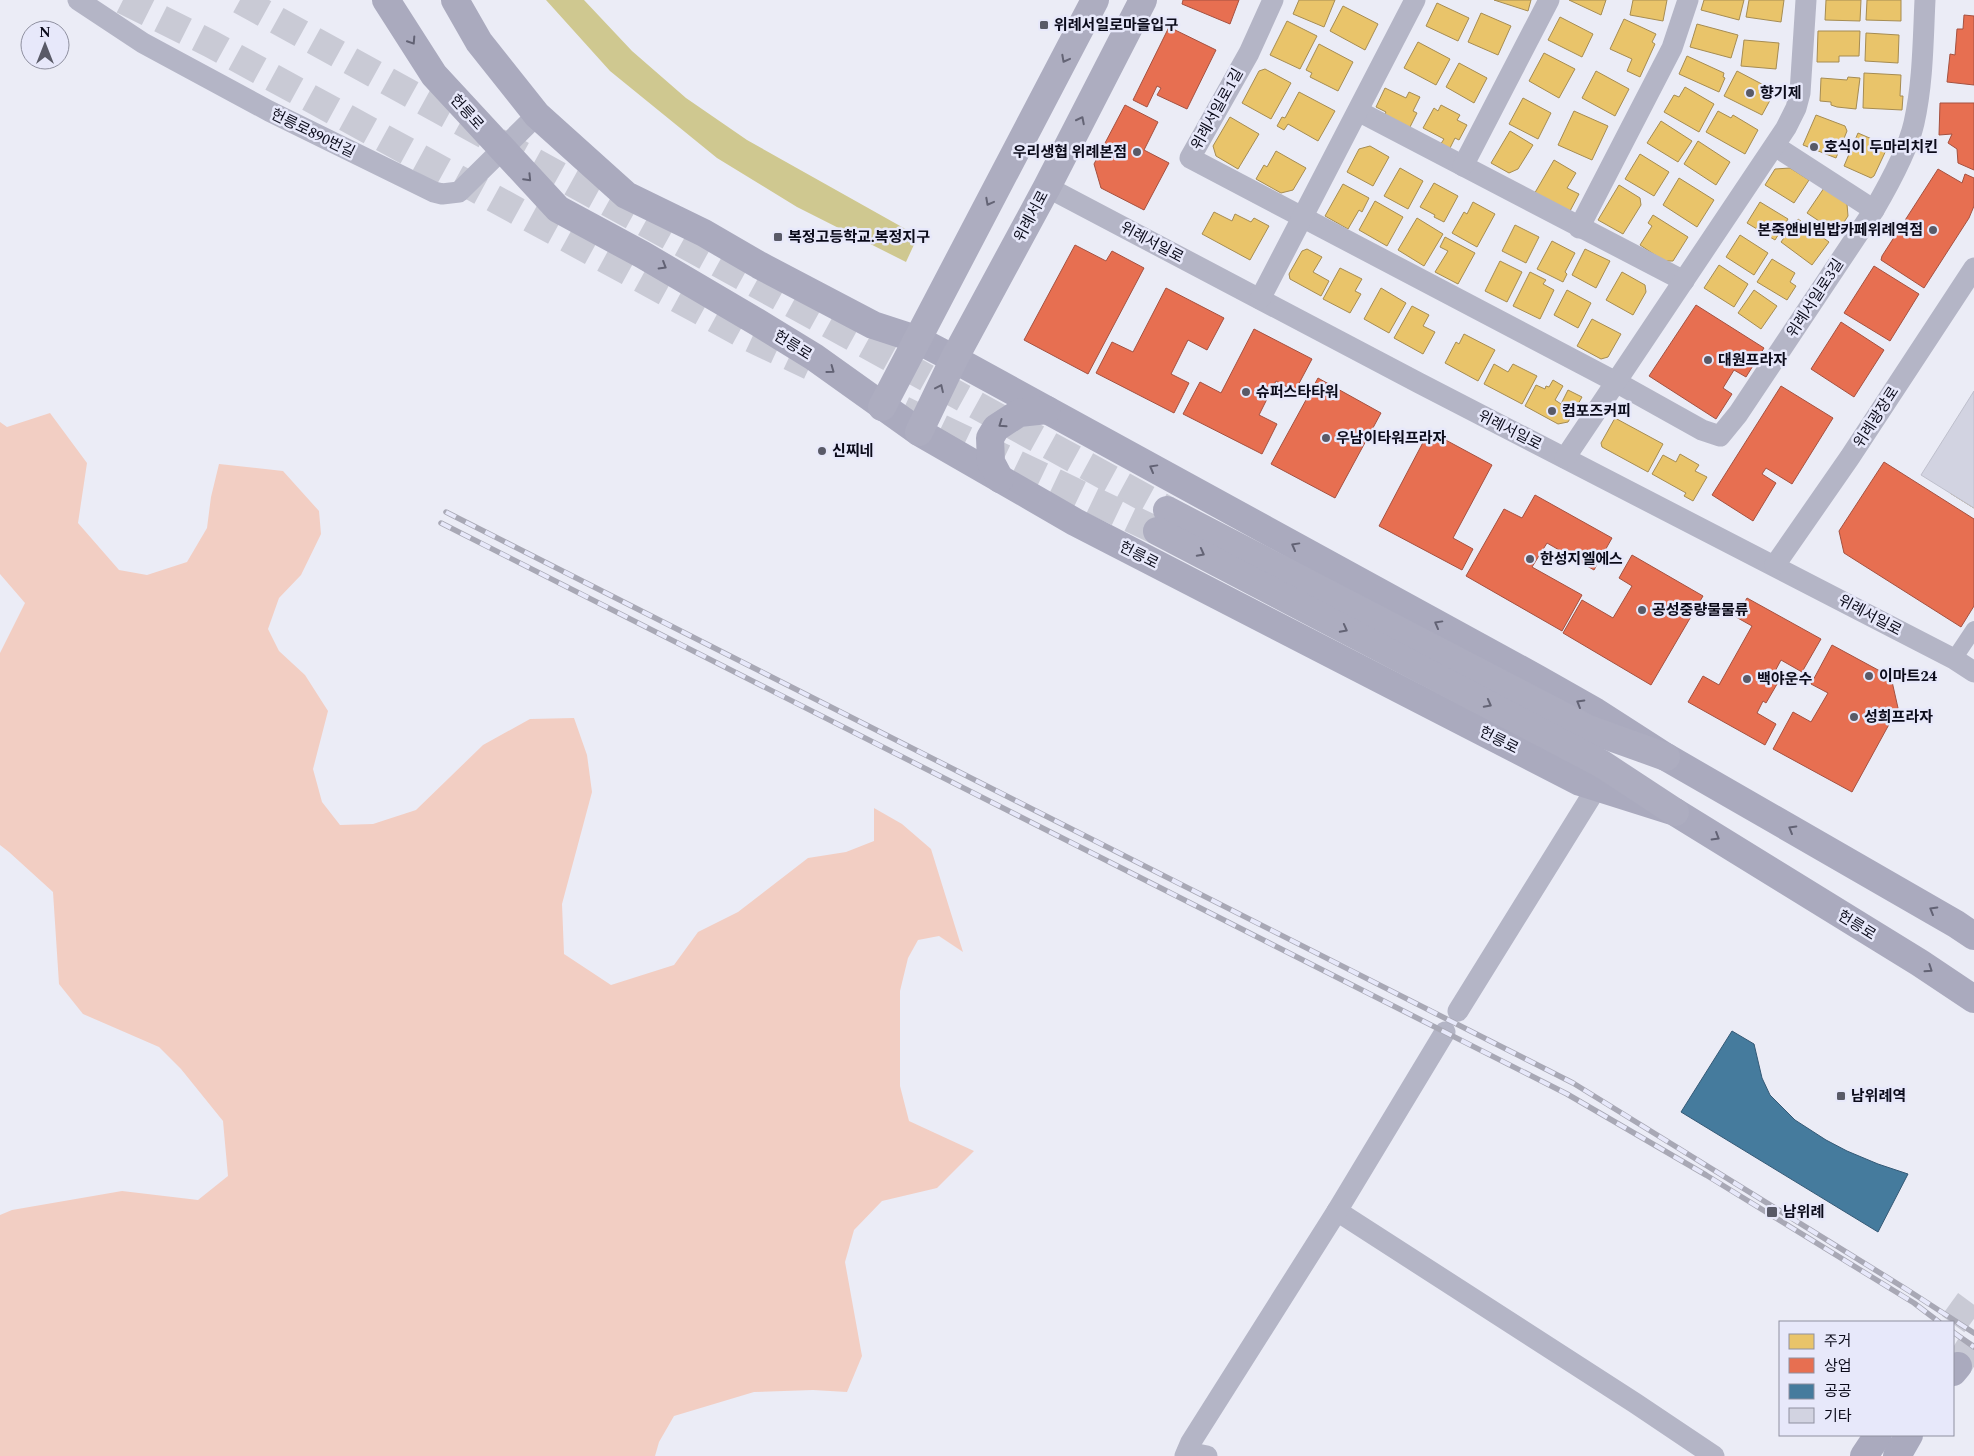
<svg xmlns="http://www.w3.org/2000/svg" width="1974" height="1456" font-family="Spectral,'Noto Sans KR',serif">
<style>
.green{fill:#f2cec3}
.water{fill:#cfc890}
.homes{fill:#e9c46a;stroke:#a68c52}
.shops{fill:#e76f51;stroke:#a55140}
.public{fill:#457b9d;stroke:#345976}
.building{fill:#d2d3e1;stroke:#bebfcc}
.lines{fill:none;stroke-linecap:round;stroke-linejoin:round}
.secondary-tunnel{stroke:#c9cad5;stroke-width:28;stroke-dasharray:28 14;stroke-linecap:butt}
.primary-tunnel{stroke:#c9cad5;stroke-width:28;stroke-dasharray:28 14;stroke-linecap:butt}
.pedestrian{stroke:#b4b5c6;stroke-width:16}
.minor{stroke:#b4b5c6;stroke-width:21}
.secondary{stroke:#aaaabe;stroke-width:28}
.primary{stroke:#adadc0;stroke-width:28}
.rail-casing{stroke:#a8a8b5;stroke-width:5.5}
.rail{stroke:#e7e8fa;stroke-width:4;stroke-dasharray:11;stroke-linecap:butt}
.oneway{stroke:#626274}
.oneway2{stroke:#646475}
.poi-dot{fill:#595a67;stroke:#e7e8fa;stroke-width:2}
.labels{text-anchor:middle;stroke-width:5;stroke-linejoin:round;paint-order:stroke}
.poi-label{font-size:15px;font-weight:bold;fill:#0b0b1a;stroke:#e7e8fa;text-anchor:start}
.street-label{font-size:15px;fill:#0b0b1a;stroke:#e7e8fa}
</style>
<rect width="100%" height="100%" fill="#ebecf6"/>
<path class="green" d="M 50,413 L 87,463 L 78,523 L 119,570 L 147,575 L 187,562 L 207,528 L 211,497 L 219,464 L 283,471 L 319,511 L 321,534 L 301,575 L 279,598 L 268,629 L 279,651 L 305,675 L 328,711 L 313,769 L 322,802 L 340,825 L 373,824 L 416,810 L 483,745 L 530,719 L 574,718 L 587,755 L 592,792 L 562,904 L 564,954 L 611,985 L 674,965 L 698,932 L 738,912 L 808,858 L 846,852 L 874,841 L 874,808 L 902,824 L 931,849 L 963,952 L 939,936 L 918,940 L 908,958 L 900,991 L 900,1086 L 909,1121 L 974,1151 L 937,1188 L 882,1201 L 854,1230 L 845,1262 L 862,1356 L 847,1392 L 813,1390 L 754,1392 L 674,1416 L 659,1442 L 655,1456 L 0,1456 L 0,1215 L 12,1210 L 122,1191 L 198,1200 L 228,1176 L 223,1121 L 181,1069 L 159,1047 L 83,1014 L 59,984 L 53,892 L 9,852 L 0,845 L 0,653 L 25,603 L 0,574 L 0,422 L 7,427 Z"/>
<path class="water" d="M 546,0 L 584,0 L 632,51 L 686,98 L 747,140 L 918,236 L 906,262 L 797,207 L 717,158 L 610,71 Z"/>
<g class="homes">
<path d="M 1299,0 L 1335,0 L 1324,27 L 1293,14 Z"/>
<path d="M 1494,0 L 1531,0 L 1528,11 Z"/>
<path d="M 1569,0 L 1606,0 L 1601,15 Z"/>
<path d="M 1633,0 L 1667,0 L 1663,21 L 1630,15 Z"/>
<path d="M 1704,0 L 1744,0 L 1739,20 L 1701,10 Z"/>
<path d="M 1749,0 L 1784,0 L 1781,22 L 1746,17 Z"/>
<path d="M 1826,0 L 1861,0 L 1860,21 L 1825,20 Z"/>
<path d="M 1867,0 L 1901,0 L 1901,21 L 1866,20 Z"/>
<path d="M 1437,3 L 1469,18 L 1458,41 L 1426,26 Z"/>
<path d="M 1343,6 L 1378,24 L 1365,50 L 1330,31 Z"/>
<path d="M 1481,13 L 1511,26 L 1498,55 L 1468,42 Z"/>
<path d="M 1560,17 L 1593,34 L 1582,57 L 1548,40 Z"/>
<path d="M 1624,19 L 1656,34 L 1652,42 L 1655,44 L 1640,77 L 1627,71 L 1632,59 L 1610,49 Z"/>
<path d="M 1287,21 L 1317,36 L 1300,69 L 1270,55 Z"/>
<path d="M 1697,24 L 1738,35 L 1731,58 L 1690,47 Z"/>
<path d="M 1818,31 L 1860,31 L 1859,56 L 1839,56 L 1839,62 L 1817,62 Z"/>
<path d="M 1866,33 L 1899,35 L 1898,63 L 1865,61 Z"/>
<path d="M 1744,40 L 1779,43 L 1776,69 L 1741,66 Z"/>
<path d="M 1418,42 L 1450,59 L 1436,85 L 1404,68 Z"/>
<path d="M 1319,44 L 1353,62 L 1338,91 L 1310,77 L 1312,73 L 1306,70 Z"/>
<path d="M 1544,53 L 1575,69 L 1559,98 L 1529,81 Z"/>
<path d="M 1687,56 L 1724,73 L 1723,77 L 1725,78 L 1719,92 L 1679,74 Z"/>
<path d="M 1459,63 L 1487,78 L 1474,103 L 1446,87 Z"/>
<path d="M 1265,69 L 1291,83 L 1271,119 L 1242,103 L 1259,71 Z"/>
<path d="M 1596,71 L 1629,89 L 1615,116 L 1582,98 Z"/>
<path d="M 1737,71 L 1775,91 L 1762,115 L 1724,96 Z"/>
<path d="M 1864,73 L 1901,75 L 1900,96 L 1903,96 L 1902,110 L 1863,108 Z"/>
<path d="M 1848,77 L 1860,78 L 1856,109 L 1837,107 L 1831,105 L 1831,102 L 1820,101 L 1821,78 L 1847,80 Z"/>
<path d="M 1685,87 L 1714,104 L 1699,132 L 1664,112 L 1674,95 L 1679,97 Z"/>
<path d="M 1385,88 L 1406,98 L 1409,92 L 1420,97 L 1413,111 L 1417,113 L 1407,133 L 1381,121 L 1386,112 L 1376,107 Z"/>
<path d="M 1299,92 L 1335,111 L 1318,141 L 1288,124 L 1284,130 L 1277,126 L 1282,117 L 1285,118 Z"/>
<path d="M 1523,98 L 1551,113 L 1538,139 L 1509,124 Z"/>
<path d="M 1441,105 L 1460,115 L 1457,120 L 1467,125 L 1459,140 L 1455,138 L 1449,150 L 1440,145 L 1444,139 L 1423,128 L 1434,108 L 1438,111 Z"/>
<path d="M 1574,111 L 1608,126 L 1592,160 L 1558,145 Z"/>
<path d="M 1718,111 L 1731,118 L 1733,115 L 1758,130 L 1745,154 L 1706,132 Z"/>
<path d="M 1816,115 L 1845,126 L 1847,131 L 1836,158 L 1803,145 Z"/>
<path d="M 1230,117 L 1259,134 L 1238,169 L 1216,156 L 1213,146 Z"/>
<path d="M 1661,121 L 1692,141 L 1678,162 L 1647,143 Z"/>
<path d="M 1510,131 L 1533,145 L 1518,169 L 1509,173 L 1491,163 Z"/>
<path d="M 1858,133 L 1888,146 L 1874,176 L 1871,178 L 1844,166 Z"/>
<path d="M 1698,141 L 1730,162 L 1716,185 L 1684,164 Z"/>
<path d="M 1370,146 L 1389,157 L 1373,186 L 1347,172 L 1359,149 Z"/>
<path d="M 1276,151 L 1306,168 L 1293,190 L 1281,193 L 1256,179 L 1264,165 L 1267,167 Z"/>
<path d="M 1640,154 L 1669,172 L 1654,196 L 1625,179 Z"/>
<path d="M 1554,160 L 1576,173 L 1567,188 L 1579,194 L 1570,211 L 1533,196 Z"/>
<path d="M 1400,168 L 1423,181 L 1408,209 L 1384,196 Z"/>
<path d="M 1790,168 L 1809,180 L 1794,203 L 1765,185 L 1775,169 Z"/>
<path d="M 1679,178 L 1714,200 L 1697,227 L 1663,205 Z"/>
<path d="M 1434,183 L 1458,196 L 1444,222 L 1434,217 L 1435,215 L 1420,207 Z"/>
<path d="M 1343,184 L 1369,198 L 1362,212 L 1359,210 L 1348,229 L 1325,216 Z"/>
<path d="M 1619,185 L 1640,198 L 1641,205 L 1623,234 L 1598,220 Z"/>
<path d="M 1824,188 L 1847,204 L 1848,216 L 1837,233 L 1807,213 Z"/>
<path d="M 1375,201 L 1403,217 L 1387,246 L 1359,230 Z"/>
<path d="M 1473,202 L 1495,214 L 1477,247 L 1452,233 L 1464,212 L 1467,214 Z"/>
<path d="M 1760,202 L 1788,219 L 1775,240 L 1747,223 Z"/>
<path d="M 1214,212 L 1232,221 L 1235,214 L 1251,222 L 1254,218 L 1269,226 L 1250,260 L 1202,234 Z"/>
<path d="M 1653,215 L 1688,237 L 1673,261 L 1664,261 L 1640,245 L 1652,226 L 1648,223 Z"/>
<path d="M 1417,218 L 1443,234 L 1424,266 L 1398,250 Z"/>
<path d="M 1798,219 L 1829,242 L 1812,265 L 1781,242 Z"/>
<path d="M 1515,225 L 1539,237 L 1526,263 L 1502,251 Z"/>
<path d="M 1740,235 L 1768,253 L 1754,275 L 1726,257 Z"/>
<path d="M 1445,237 L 1475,253 L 1458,284 L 1435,272 L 1448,251 L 1440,247 Z"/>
<path d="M 1552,241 L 1575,253 L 1565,272 L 1567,274 L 1563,282 L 1537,269 Z"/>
<path d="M 1307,249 L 1322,257 L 1313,272 L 1329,281 L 1321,296 L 1290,279 L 1289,274 L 1302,251 Z"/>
<path d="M 1585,249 L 1610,261 L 1596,288 L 1572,275 Z"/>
<path d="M 1772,259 L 1795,273 L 1790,282 L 1796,286 L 1787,300 L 1757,282 Z"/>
<path d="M 1500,261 L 1522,272 L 1507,302 L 1485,291 Z"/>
<path d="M 1719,265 L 1748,284 L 1734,307 L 1704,288 Z"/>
<path d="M 1340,268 L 1362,279 L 1355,291 L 1361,294 L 1350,313 L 1323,299 Z"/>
<path d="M 1530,272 L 1546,280 L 1543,284 L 1554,290 L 1540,319 L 1513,306 Z"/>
<path d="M 1622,272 L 1645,285 L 1646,292 L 1633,315 L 1606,300 Z"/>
<path d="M 1381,288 L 1406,303 L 1389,333 L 1364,319 Z"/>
<path d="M 1567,290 L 1591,303 L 1578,328 L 1554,315 Z"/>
<path d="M 1754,290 L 1777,306 L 1761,329 L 1738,313 Z"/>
<path d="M 1412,306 L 1429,315 L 1423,326 L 1435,332 L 1423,354 L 1394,338 Z"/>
<path d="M 1592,319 L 1621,334 L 1608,357 L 1601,359 L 1577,346 Z"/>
<path d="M 1464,334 L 1495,350 L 1478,381 L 1445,363 L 1456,342 L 1459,344 Z"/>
<path d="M 1494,364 L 1508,372 L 1513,364 L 1537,376 L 1522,404 L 1484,384 Z"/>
<path d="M 1553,380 L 1563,386 L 1555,400 L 1561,404 L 1568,390 L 1582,397 L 1568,422 L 1558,424 L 1525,406 L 1536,385 L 1545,389 L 1546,386 L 1549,387 Z"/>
<path d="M 1615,418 L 1663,444 L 1648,472 L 1602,447 L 1601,443 Z"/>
<path d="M 1680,454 L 1699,465 L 1695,471 L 1707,477 L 1693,501 L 1684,496 L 1686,493 L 1652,474 L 1663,455 L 1676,462 Z"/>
<path d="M 1974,455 L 1974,508 L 1950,493 Z"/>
</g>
<g class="shops">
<path d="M 1183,0 L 1239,0 L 1230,24 L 1182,4 Z"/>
<path d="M 1964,15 L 1974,16 L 1974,85 L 1947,82 L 1950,54 L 1955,55 L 1957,29 L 1963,29 Z"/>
<path d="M 1169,27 L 1216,50 L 1187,109 L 1157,95 L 1161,88 L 1157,86 L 1147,107 L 1133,100 Z"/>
<path d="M 1940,103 L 1974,103 L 1974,170 L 1958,163 L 1957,149 L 1948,143 L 1952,134 L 1939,135 Z"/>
<path d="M 1125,105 L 1158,122 L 1144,150 L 1169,163 L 1144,210 L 1101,188 L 1094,164 Z"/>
<path d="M 1938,169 L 1962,183 L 1965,174 L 1974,178 L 1974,206 L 1969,218 L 1924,288 L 1881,260 L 1882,256 Z"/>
<path d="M 1075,245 L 1106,261 L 1112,251 L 1144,268 L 1088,374 L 1024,340 Z"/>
<path d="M 1874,266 L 1919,294 L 1890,341 L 1844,313 Z"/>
<path d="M 1166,288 L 1224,318 L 1207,350 L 1188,340 L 1171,374 L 1189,383 L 1174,413 L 1096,373 L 1112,342 L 1133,352 Z"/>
<path d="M 1696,305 L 1764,348 L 1746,377 L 1734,370 L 1723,388 L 1732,394 L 1716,419 L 1649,376 Z"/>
<path d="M 1841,322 L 1884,350 L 1854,397 L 1811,369 Z"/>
<path d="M 1254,329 L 1312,359 L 1295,391 L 1276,381 L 1259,415 L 1277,424 L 1262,454 L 1183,414 L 1200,382 L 1221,393 Z"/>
<path d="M 1318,378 L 1381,413 L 1335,498 L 1271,464 Z"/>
<path d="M 1781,386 L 1833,418 L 1792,484 L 1766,468 L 1762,474 L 1776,483 L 1753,521 L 1712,495 Z"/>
<path d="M 1429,431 L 1492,465 L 1453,538 L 1473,549 L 1462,570 L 1379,526 Z"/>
<path d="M 1884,462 L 1974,519 L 1974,606 L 1961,627 L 1844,553 L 1839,531 Z"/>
<path d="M 1535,495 L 1612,538 L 1594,570 L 1547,543 L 1532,567 L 1582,595 L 1562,631 L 1466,576 L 1504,509 L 1522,518 Z"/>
<path d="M 1632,555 L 1703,596 L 1651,685 L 1563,633 L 1582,600 L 1613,618 L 1632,586 L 1619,578 Z"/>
<path d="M 1747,598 L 1821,639 L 1802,672 L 1781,660 L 1773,675 L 1780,679 L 1766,703 L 1763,701 L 1757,713 L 1776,724 L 1765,745 L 1688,702 L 1703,676 L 1719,685 L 1752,626 L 1736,617 Z"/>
<path d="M 1832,645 L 1891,677 L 1898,708 L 1852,792 L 1773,749 L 1793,712 L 1811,722 L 1828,693 L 1811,684 Z"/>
</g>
<path class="public" d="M 1732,1031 L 1754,1044 L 1762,1078 L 1770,1095 L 1795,1120 L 1826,1140 L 1847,1151 L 1878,1164 L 1908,1174 L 1878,1232 L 1681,1112 Z"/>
<path class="building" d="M 1974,391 L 1974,508 L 1921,475 Z"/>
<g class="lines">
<g class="secondary-tunnel">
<path d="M 1953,1324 L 1974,1295"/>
<path d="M 1958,1366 L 1974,1340"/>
</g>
<g class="primary-tunnel">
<path d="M 123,0 L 211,44 L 748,337 L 810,366"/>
<path d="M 240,0 L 1167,510"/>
<path d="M 903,410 L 1157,531"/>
</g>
<path class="pedestrian" d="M 1954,659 L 1974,629"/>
<g class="minor">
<path d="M 78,0 L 143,43 L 269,111 L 434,192 L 442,194 L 459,192 L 537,115"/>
<path d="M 1273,0 L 1249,53 L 1190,158 L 1616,382 L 1702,430 L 1720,436 L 1738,414 L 1874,210 C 1888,186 1908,150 1914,123 C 1923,83 1923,41 1925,0"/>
<path d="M 1358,111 L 1684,281"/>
<path d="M 1775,146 L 1874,210"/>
<path d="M 1463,166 L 1549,0"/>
<path d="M 1047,187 L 1419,383 L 1954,659 L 1974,672"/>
<path d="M 1579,228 L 1672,48 L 1688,0"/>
<path d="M 1260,299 L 1415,0"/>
<path d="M 1565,458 L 1786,128 L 1796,108 L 1800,93 L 1806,0"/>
<path d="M 1775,565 L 1850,457 L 1974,268"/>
<path d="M 1458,1011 L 1597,787"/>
<path d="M 1337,1211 L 1635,1403 L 1714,1456"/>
<path d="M 1187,1452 L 1207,1456"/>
<path d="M 1185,1456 L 1191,1442 L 1337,1211 L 1445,1032"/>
</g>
<g class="secondary">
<path d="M 386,0 L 434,75 L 558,209 L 643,255 L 757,322 L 814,357 L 919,432 L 1075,522 L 1580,782 L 1675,812 L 1920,963 L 1974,999"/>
<path d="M 455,0 L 479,42 L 537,115 L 626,195 L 704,233 L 759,265 L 873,325 L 916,339 L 954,359 L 1538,679 L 1596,712 L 1666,757 L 1956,924 L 1974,936"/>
<path d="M 1000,479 L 991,462 L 990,438 L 996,428 L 1019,413 L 1047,410"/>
<path d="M 1953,1372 L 1958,1366"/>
<path d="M 1864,1456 L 1878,1435"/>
<path d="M 1897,1456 L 1909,1435"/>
</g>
<g class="primary">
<path d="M 882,407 L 1095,0"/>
<path d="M 919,432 L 954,359 L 1047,187 L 1143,0"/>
<path d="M 1167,510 L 1588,729 L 1666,757"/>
<path d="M 1157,531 L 1602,764 L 1675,812"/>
</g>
<g class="rail-casing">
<g id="rail">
<path d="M 446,512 L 1573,1083 L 1906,1289 L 1974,1333"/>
<path d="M 441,523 L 1567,1094 L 1706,1175 L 1914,1303 L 1939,1322"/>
<path d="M 1953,1332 L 1974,1347"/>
</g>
</g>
<use href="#rail" class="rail"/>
</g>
<defs><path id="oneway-chevron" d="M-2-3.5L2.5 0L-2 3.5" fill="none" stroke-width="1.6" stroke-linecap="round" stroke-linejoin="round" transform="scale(1.25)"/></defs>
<g class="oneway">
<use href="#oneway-chevron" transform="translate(412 41) rotate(57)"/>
<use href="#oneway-chevron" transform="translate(528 178) rotate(46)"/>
<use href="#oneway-chevron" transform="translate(663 266) rotate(31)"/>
<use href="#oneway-chevron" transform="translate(831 370) rotate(36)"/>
<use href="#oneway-chevron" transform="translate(1002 424) rotate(145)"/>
<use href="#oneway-chevron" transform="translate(1153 468) rotate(-151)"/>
<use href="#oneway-chevron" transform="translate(1295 546) rotate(-151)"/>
<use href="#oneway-chevron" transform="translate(1438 624) rotate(-151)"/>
<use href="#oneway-chevron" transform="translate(1580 703) rotate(-150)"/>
<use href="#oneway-chevron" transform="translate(1792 829) rotate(-150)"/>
<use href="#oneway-chevron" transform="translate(1716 837) rotate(31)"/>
<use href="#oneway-chevron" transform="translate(1933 910) rotate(-150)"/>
<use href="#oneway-chevron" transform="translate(1929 969) rotate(34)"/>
</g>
<g class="oneway2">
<use href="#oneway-chevron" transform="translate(1065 59) rotate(118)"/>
<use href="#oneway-chevron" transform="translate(1081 120) rotate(-63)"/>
<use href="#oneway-chevron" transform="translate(989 202) rotate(118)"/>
<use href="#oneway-chevron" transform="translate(940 388) rotate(-65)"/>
<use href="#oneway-chevron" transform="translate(1201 553) rotate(28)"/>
<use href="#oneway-chevron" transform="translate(1344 629) rotate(28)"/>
<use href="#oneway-chevron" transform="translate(1488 704) rotate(28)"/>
</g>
<g class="poi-dot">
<rect x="1039" y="20" width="10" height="10" rx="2.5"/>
<circle cx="1750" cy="93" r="5"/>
<circle cx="1814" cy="147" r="5"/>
<circle cx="1137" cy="152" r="5"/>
<circle cx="1933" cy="230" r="5"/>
<rect x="773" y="232" width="10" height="10" rx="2.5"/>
<circle cx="1708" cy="360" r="5"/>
<circle cx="1246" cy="392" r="5"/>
<circle cx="1552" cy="411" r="5"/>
<circle cx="1326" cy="438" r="5"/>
<circle cx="822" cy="451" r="5"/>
<circle cx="1530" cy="559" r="5"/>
<circle cx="1642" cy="610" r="5"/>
<circle cx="1869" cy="676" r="5"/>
<circle cx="1747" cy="679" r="5"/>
<circle cx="1854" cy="717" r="5"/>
<rect x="1836" y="1091" width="10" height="10" rx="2.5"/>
<rect x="1766" y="1206" width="12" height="12" rx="2.5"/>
</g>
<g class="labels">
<g class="poi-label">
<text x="1054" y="30">위례서일로마을입구</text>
<text x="1760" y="98">향기제</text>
<text x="1824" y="152">호식이 두마리치킨</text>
<text x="1127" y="157" text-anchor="end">우리생협 위례본점</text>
<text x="1923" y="235" text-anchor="end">본죽앤비빔밥카페위례역점</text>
<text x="788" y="242">복정고등학교.복정지구</text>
<text x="1718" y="365">대원프라자</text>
<text x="1256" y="397">슈퍼스타타워</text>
<text x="1562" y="416">컴포즈커피</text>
<text x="1336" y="443">우남이타워프라자</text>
<text x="832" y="456">신찌네</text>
<text x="1540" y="564">한성지엘에스</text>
<text x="1652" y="615">공성중량물물류</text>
<text x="1879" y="681">이마트24</text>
<text x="1757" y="684">백야운수</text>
<text x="1864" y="722">성희프라자</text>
<text x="1851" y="1101">남위례역</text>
<text x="1783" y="1217">남위례</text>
</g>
<g class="street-label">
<text transform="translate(1217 109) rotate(-61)" y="5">위례서일로1길</text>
<text transform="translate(467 112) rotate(48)" y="5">헌릉로</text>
<text transform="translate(313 133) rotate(26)" y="5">헌릉로890번길</text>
<text transform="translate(1031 216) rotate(-62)" y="5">위례서로</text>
<text transform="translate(1152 242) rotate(28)" y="5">위례서일로</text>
<text transform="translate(1815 298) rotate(-57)" y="5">위례서일로3길</text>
<text transform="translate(793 345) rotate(32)" y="5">헌릉로</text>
<text transform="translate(1876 417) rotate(-57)" y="5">위례광장로</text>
<text transform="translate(1510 430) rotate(27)" y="5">위례서일로</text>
<text transform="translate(1139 555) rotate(27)" y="5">헌릉로</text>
<text transform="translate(1870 615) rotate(28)" y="5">위례서일로</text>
<text transform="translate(1499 740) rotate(27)" y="5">헌릉로</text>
<text transform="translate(1857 925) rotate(32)" y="5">헌릉로</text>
</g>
</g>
<rect x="1779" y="1321" width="175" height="115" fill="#e7e8fa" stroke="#8f90a0"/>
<rect x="1789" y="1334" width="25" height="15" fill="#e9c46a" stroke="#8f90a0"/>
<text x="1824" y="1346" font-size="15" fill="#0b0b1a">주거</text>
<rect x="1789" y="1358" width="25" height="15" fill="#e76f51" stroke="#8f90a0"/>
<text x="1824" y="1371" font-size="15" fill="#0b0b1a">상업</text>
<rect x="1789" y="1384" width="25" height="15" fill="#457b9d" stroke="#8f90a0"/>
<text x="1824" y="1396" font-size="15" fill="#0b0b1a">공공</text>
<rect x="1789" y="1408" width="25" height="15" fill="#d2d3e1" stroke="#8f90a0"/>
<text x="1824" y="1421" font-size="15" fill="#0b0b1a">기타</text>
<g transform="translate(45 45)"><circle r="24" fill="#e7e8fa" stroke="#8f90a0"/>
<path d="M0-4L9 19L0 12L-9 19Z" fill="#595a67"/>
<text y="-8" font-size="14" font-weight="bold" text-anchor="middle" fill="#0b0b1a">N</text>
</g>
</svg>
